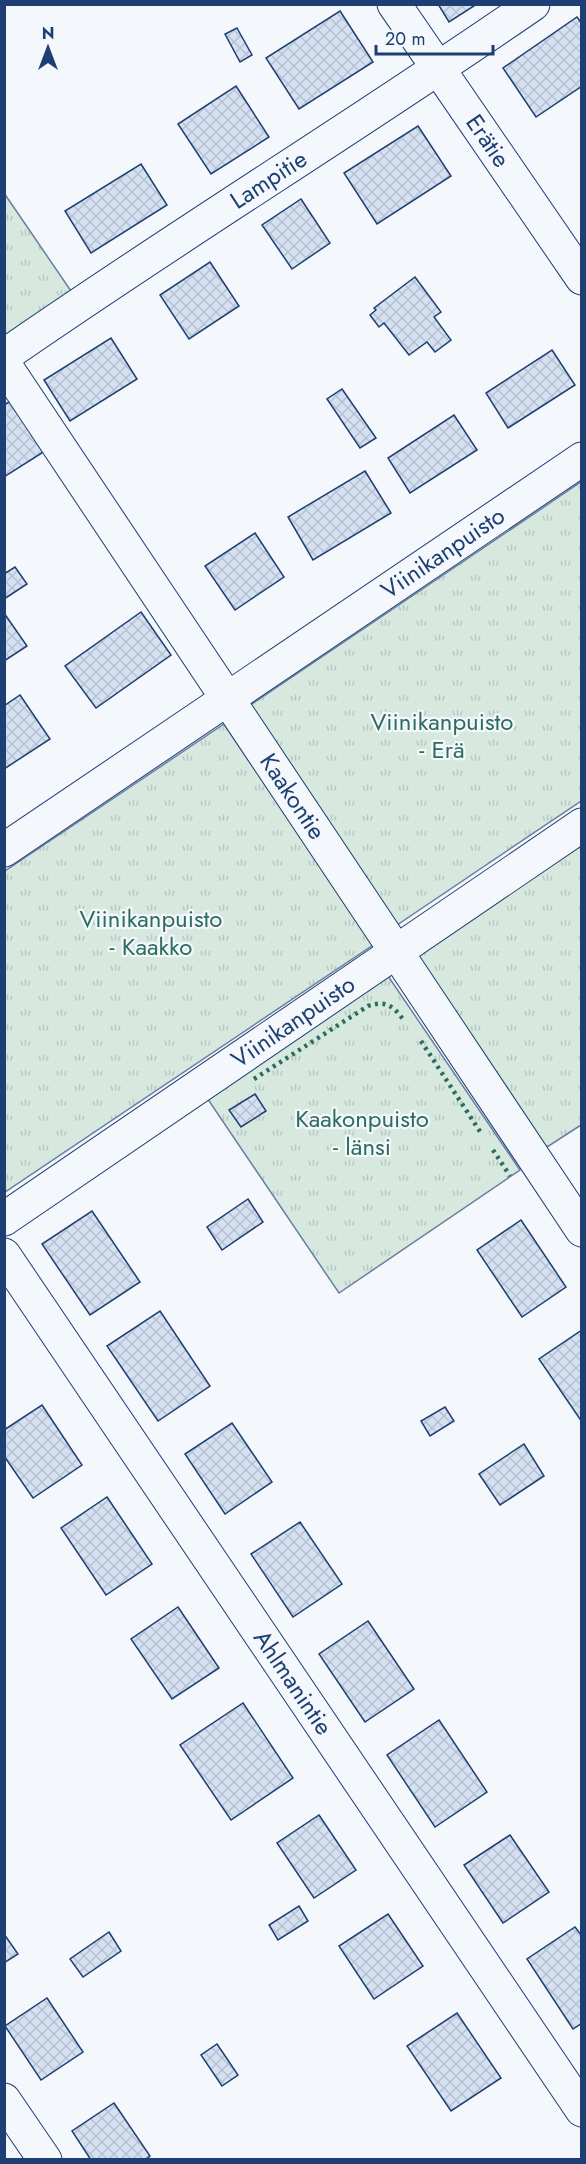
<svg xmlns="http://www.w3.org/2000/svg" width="586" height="2164" font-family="Jost,sans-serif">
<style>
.park{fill:url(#park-tufts);stroke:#687fa3;stroke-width:1.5}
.building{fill:url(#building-cross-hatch);stroke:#1d3f73;stroke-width:1.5}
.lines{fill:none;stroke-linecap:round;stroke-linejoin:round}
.minor-casing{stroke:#1d3f73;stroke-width:35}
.minor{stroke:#f4f7fb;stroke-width:33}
.hedge{stroke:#2c6c60;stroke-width:4.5;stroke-dasharray:3 4.5;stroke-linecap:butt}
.labels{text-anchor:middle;stroke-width:4.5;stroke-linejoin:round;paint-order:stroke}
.street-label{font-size:24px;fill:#1d3f73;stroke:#f4f7fb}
.park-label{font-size:24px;fill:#2c6c60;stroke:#f4f7fb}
</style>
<defs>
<pattern id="park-tufts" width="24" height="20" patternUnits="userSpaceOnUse" patternTransform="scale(1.5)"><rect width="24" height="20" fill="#d7e8df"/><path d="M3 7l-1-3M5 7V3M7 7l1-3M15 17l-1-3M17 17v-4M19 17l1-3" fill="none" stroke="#b8c8c3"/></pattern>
<pattern id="building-cross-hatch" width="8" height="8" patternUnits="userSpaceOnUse" patternTransform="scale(1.5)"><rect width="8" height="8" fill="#d5e0f0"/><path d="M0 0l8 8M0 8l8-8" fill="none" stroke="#b6c1d1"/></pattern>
</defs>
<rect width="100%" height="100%" fill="#f4f7fb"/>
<g class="park">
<path d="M 4,193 L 71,291 L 4,336 Z"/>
<path d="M 581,482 L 581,801 L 397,925 L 249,706 Z"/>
<path d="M 224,724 L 373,945 L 5,1192 L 5,871 Z"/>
<path d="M 581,845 L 581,1125 L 541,1151 L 412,955 Z"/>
<path d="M 386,973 L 520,1170 L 339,1293 L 205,1095 Z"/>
</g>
<g class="building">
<path d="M 438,4 L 477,4 L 449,22 Z"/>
<path d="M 340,11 L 373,62 L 299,109 L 266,58 Z"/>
<path d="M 577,17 L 582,24 L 582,86 L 536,117 L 503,68 Z"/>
<path d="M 237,28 L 252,55 L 240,62 L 225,34 Z"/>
<path d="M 236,86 L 269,137 L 211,174 L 178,124 Z"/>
<path d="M 418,126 L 451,176 L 377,224 L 344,173 Z"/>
<path d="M 141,164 L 167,205 L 91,253 L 65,211 Z"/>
<path d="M 301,199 L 330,243 L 292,269 L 262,225 Z"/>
<path d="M 210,262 L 239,306 L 189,339 L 160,295 Z"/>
<path d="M 415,277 L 441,312 L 434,317 L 451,340 L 435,352 L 427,342 L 409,355 L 384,323 L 379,327 L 370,315 L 376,310 L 374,308 Z"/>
<path d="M 111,338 L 137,379 L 70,421 L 44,380 Z"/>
<path d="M 552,350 L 575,385 L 508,428 L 486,393 Z"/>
<path d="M 342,389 L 376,438 L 360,448 L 327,399 Z"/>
<path d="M 12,400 L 45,451 L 4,477 L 4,405 Z"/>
<path d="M 454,415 L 477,450 L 410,493 L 388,458 Z"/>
<path d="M 365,471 L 391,513 L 313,560 L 288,517 Z"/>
<path d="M 255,533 L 284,577 L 235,610 L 205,566 Z"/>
<path d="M 15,567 L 27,584 L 4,599 L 4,574 Z"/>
<path d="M 141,612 L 171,655 L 96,708 L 65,666 Z"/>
<path d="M 4,613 L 27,646 L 4,661 Z"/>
<path d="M 20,695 L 50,739 L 4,769 L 4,706 Z"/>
<path d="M 255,1094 L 266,1111 L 241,1127 L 229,1110 Z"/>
<path d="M 248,1199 L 263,1222 L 222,1250 L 207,1227 Z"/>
<path d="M 92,1211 L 140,1282 L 90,1315 L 42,1244 Z"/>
<path d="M 521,1220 L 566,1287 L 522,1317 L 477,1250 Z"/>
<path d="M 160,1311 L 210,1386 L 158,1421 L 107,1346 Z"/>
<path d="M 582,1330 L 582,1422 L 539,1359 Z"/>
<path d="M 42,1405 L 82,1465 L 33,1498 L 4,1456 L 4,1430 Z"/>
<path d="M 445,1407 L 454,1421 L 430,1436 L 421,1421 Z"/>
<path d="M 232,1423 L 272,1482 L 225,1514 L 185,1454 Z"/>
<path d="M 524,1444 L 544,1476 L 500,1505 L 479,1474 Z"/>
<path d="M 107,1497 L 152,1564 L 106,1595 L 61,1528 Z"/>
<path d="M 300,1522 L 342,1584 L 293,1617 L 251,1554 Z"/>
<path d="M 178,1607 L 219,1668 L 172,1699 L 131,1639 Z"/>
<path d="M 368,1621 L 414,1689 L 365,1722 L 319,1654 Z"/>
<path d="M 243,1703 L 293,1778 L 231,1820 L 180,1745 Z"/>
<path d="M 439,1720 L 487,1792 L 435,1827 L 387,1755 Z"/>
<path d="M 319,1815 L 356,1870 L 314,1898 L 277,1843 Z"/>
<path d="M 510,1835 L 549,1892 L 503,1923 L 464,1865 Z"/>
<path d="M 299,1906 L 308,1921 L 278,1940 L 269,1925 Z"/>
<path d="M 388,1914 L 423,1966 L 374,1999 L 339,1946 Z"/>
<path d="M 575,1927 L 582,1936 L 582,2023 L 573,2029 L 527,1959 Z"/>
<path d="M 109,1932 L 121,1951 L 83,1977 L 70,1959 Z"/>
<path d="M 4,1934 L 18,1954 L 4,1963 Z"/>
<path d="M 47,1998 L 83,2052 L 41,2080 L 5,2026 Z"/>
<path d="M 457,2013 L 501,2078 L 451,2111 L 407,2046 Z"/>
<path d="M 217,2044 L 238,2075 L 222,2086 L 201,2055 Z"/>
<path d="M 114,2103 L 150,2156 L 145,2160 L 91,2160 L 72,2131 Z"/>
</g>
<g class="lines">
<g class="minor-casing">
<g id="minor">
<path id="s1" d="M 394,4 L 582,278"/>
<path id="s2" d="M 4,356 C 178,235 358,125 533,4"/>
<path id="s3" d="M 4,364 L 582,1230"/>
<path id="s4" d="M 4,850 L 582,459"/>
<path id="s5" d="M 4,1219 L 582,825"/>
<path id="s6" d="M 4,1255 L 582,2110"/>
<path d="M 4,2100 L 45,2160"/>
</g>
</g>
<use href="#minor" class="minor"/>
<g class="hedge">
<path d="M 421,1041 L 481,1133"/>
<path d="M 254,1079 L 368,1006 C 386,1000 394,1006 404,1021"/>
<path d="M 493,1150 L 510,1176"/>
</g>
</g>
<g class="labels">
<g class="street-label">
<text dy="8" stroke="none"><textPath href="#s1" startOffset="166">Erätie</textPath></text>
<text dy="8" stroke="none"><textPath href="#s2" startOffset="318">Lampitie</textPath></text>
<text dy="8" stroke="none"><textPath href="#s4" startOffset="530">Viinikanpuisto</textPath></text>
<text dy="8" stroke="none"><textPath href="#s3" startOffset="520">Kaakontie</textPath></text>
<text dy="8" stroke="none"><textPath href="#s5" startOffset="350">Viinikanpuisto</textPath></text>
<text dy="8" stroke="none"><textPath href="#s6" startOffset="516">Ahlmanintie</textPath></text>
</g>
<g class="park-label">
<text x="442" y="730">Viinikanpuisto<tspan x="442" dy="28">- Erä</tspan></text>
<text x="151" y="927">Viinikanpuisto<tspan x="151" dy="28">- Kaakko</tspan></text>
<text x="362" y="1127">Kaakonpuisto<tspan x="362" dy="28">- länsi</tspan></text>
</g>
</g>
<rect width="586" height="2164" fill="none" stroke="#1d3f73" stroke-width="12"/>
<g transform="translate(48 48)" stroke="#f4f7fb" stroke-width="4.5" paint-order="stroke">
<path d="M0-4.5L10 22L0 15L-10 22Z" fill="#1d3f73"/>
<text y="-9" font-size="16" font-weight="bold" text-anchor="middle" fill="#1d3f73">N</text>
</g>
<path d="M376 45v9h117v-9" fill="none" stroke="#1d3f73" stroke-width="3"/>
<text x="385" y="45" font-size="18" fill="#1d3f73" stroke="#f4f7fb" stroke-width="4.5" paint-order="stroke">20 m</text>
</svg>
